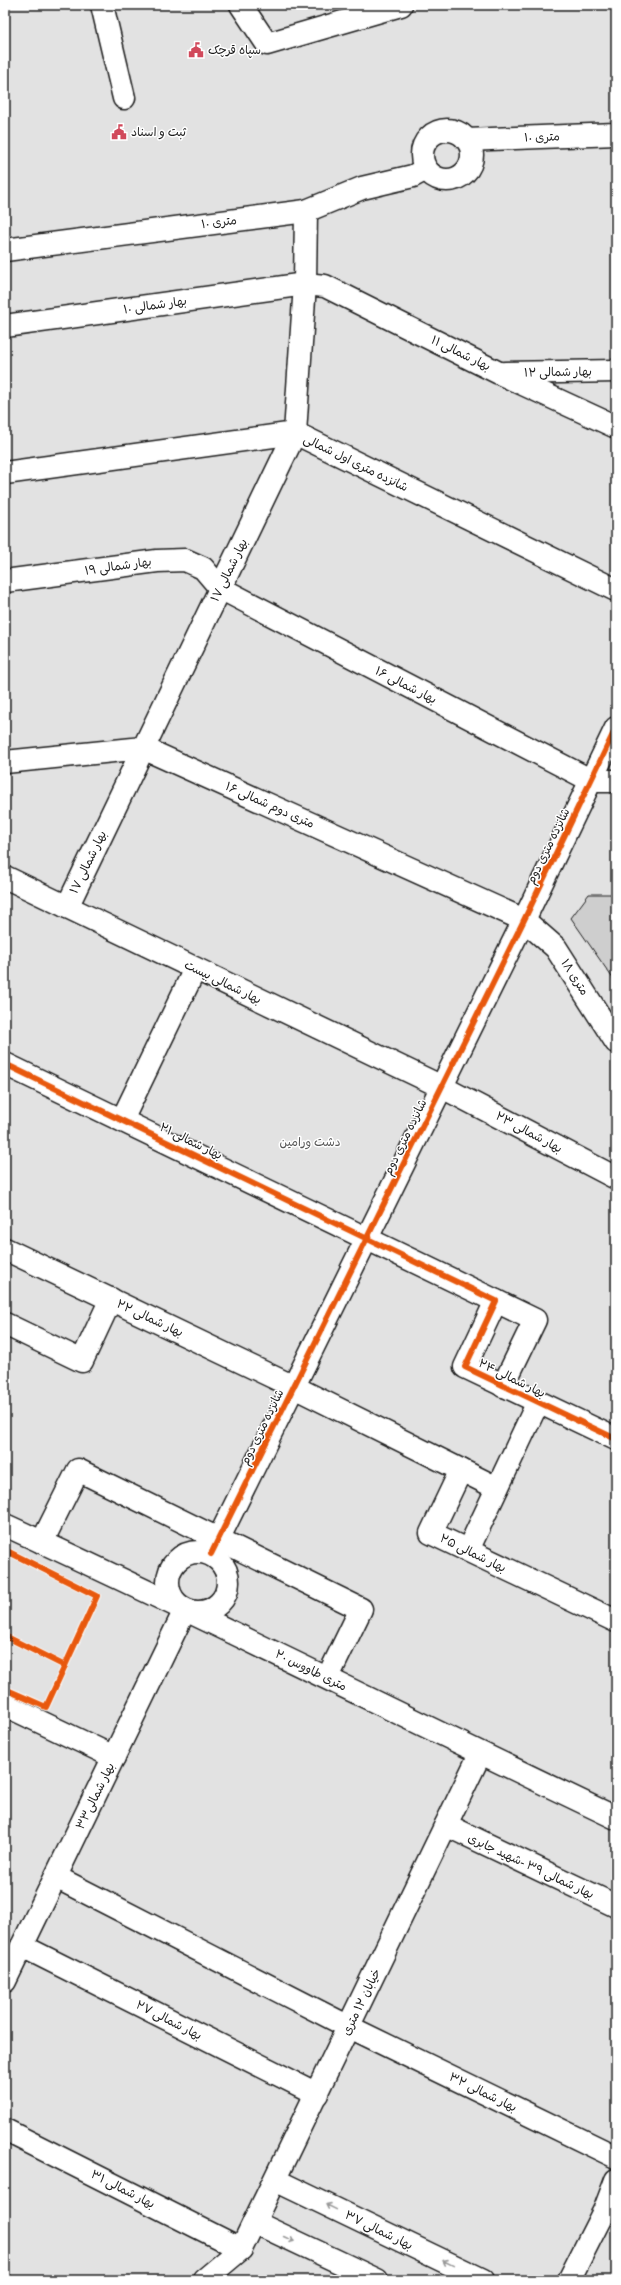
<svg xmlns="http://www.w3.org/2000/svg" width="621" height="2285" font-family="'Gochi Hand','Playpen Sans Arabic',sans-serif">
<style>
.green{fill:#e2e2e2;stroke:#7f7f7f}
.shadow{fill:#0003}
.building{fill:#cecece;stroke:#1c1c1c}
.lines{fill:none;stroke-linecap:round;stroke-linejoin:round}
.minor-casing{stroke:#1c1c1c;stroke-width:25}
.minor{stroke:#fff;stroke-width:22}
.cycleway-casing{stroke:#fff;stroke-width:8}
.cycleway{stroke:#e8590c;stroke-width:6}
.oneway{stroke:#999}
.labels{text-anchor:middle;stroke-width:3;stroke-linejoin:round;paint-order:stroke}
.poi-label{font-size:12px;fill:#1c1c1c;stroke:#fff;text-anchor:start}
.street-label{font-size:12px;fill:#1c1c1c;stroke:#fff}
.park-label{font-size:12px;fill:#575757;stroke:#fff}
</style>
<rect width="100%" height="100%" fill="#fff"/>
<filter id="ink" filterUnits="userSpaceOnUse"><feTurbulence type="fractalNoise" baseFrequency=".025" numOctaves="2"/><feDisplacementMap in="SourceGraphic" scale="8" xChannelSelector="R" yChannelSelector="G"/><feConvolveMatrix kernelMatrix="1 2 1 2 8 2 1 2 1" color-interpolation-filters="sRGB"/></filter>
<g filter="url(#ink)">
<rect class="green" x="5" y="5" width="611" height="2275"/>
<path class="shadow" d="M 616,895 L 616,983 L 572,918 Z"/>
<path class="building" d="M 589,894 L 616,894 L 616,983 L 571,918 Z"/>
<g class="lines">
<g class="minor-casing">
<g id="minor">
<path d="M 102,5 L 124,98"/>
<path d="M 241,5 L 267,44 L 401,5"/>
<circle cx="447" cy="155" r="25"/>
<path d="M 467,140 L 616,134"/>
<path d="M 5,250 L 306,211 L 362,188 L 413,176 L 426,169"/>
<path d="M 5,326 L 305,284 L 325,286 L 499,373 L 616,427"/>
<path d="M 505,373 L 616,371"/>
<path d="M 5,473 L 295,433 L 616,590"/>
<path d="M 5,581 L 157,561 L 185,560 L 203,568 L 220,588 L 592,781 L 616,781"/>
<path d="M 5,762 L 143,748 L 524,920 L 556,948 L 616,1042"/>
<path d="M 5,877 L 442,1087 L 616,1178"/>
<path d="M 67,907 L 295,433 L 305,284 L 306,211"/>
<path d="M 5,1064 L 496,1301 L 465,1367 L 616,1439"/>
<path d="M 122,1120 L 195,969"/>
<path d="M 5,1249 L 294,1387 L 461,1470 L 431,1533 L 616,1621"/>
<path d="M 496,1301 L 535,1320 L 503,1386"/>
<path d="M 5,1324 L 82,1361 L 111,1299"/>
<path d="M 461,1470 L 497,1488"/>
<path d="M 5,1525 C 210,1619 412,1721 616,1818"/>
<path d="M 42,1542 L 78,1470 L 361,1609 L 328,1677"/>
<path d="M 468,1550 L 538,1402"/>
<circle cx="198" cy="1582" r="30"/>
<path d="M 211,1554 L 524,920 L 616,728"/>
<path d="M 5,1705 L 114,1757"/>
<path d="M 446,1825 L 616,1906"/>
<path d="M 56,1877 L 349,2027 L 616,2157"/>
<path d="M 22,1946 L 317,2094"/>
<path d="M 5,1981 L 185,1610"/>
<path d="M 5,2130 L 241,2249"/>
<path d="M 275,2180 L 483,2280"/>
<path d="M 254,2222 L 377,2280"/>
<path d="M 204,2280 L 241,2249 L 480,1754"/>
<path d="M 569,2280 L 605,2209 L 616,2180"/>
</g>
</g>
<use href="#minor" class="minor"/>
<g class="cycleway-casing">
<g id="cycleway">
<path d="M 5,1064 L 496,1301 L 465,1367 L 616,1439"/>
<path d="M 5,1550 L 97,1596 L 46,1707 L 5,1689"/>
<path d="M 211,1554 L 524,920 L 616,728"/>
<path d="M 5,1636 L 65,1666"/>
</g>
</g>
<use href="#cycleway" class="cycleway"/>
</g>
<defs><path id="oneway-shaft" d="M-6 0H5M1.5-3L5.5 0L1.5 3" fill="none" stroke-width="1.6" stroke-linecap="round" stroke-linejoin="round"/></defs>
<g class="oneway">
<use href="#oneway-shaft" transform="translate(331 2207) rotate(-154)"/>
<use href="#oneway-shaft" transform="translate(289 2239) rotate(25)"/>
<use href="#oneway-shaft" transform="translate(448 2263) rotate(-154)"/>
</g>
</g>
<defs>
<g id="civic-bare" transform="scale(1.2)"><path d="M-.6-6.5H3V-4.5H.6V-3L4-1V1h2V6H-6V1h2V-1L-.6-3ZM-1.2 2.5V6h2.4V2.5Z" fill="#d1495b" stroke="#fff" stroke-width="2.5" paint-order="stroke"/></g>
</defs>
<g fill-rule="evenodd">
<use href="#civic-bare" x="196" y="50"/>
<use href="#civic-bare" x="119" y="132"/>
</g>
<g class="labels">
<g class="poi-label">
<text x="208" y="54">سپاه قرچک</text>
<text x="131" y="136">ثبت و اسناد</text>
</g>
<g class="street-label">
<text transform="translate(542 137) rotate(-2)" y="4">۱۰ متری</text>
<text transform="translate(219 222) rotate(-7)" y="4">۱۰ متری</text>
<text transform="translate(155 305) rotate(-8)" y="4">بهار شمالی ۱۰</text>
<text transform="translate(461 353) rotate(26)" y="4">بهار شمالی ۱۱</text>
<text transform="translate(558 372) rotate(-1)" y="4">بهار شمالی ۱۲</text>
<text transform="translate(356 463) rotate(26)" y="4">شانزده متری اول شمالی</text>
<text transform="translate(118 566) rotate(-8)" y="4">بهار شمالی ۱۹</text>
<text transform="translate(229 570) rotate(-64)" y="4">بهار شمالی ۱۷</text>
<text transform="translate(406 685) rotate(27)" y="4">بهار شمالی ۱۶</text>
<text transform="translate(270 805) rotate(24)" y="4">۱۶ متری دوم شمالی</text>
<text transform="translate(548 846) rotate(-64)" y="4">شانزده متری دوم</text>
<text transform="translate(88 862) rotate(-64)" y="4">بهار شمالی ۱۷</text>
<text transform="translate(575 977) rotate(57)" y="4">۱۸ متری</text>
<text transform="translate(223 982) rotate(26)" y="4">بهار شمالی بیست</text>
<text transform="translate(529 1132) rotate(28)" y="4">بهار شمالی ۲۳</text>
<text transform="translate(405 1137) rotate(-64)" y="4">شانزده متری دوم</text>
<text transform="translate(191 1141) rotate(26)" y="4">بهار شمالی ۲۱</text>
<text transform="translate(150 1318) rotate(25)" y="4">بهار شمالی ۲۲</text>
<text transform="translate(512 1378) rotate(26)" y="4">بهار شمالی ۲۴</text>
<text transform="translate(262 1427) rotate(-64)" y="4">شانزده متری دوم</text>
<text transform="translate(473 1553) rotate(26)" y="4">بهار شمالی ۲۵</text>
<text transform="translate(311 1670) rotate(26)" y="4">۲۰ متری طاووس</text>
<text transform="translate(95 1796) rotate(-64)" y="4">بهار شمالی۳۳</text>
<text transform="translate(531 1866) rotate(25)" y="4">بهار شمالی ۳۹ -شهید جابری</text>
<text transform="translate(361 2002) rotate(-64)" y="4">خیابان ۱۲ متری</text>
<text transform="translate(169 2020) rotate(27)" y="4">بهار شمالی ۲۷</text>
<text transform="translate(483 2092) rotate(26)" y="4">بهار شمالی ۳۲</text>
<text transform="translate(123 2189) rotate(27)" y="4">بهار شمالی ۳۱</text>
<text transform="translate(379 2230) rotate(26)" y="4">بهار شمالی ۳۷</text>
</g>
<g class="park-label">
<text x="310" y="1146">دشت ورامین</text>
</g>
</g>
<rect width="621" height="2285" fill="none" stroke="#fff" stroke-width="20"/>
<rect x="10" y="10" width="601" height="2265" fill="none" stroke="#1c1c1c" stroke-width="1.5" filter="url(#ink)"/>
</svg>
